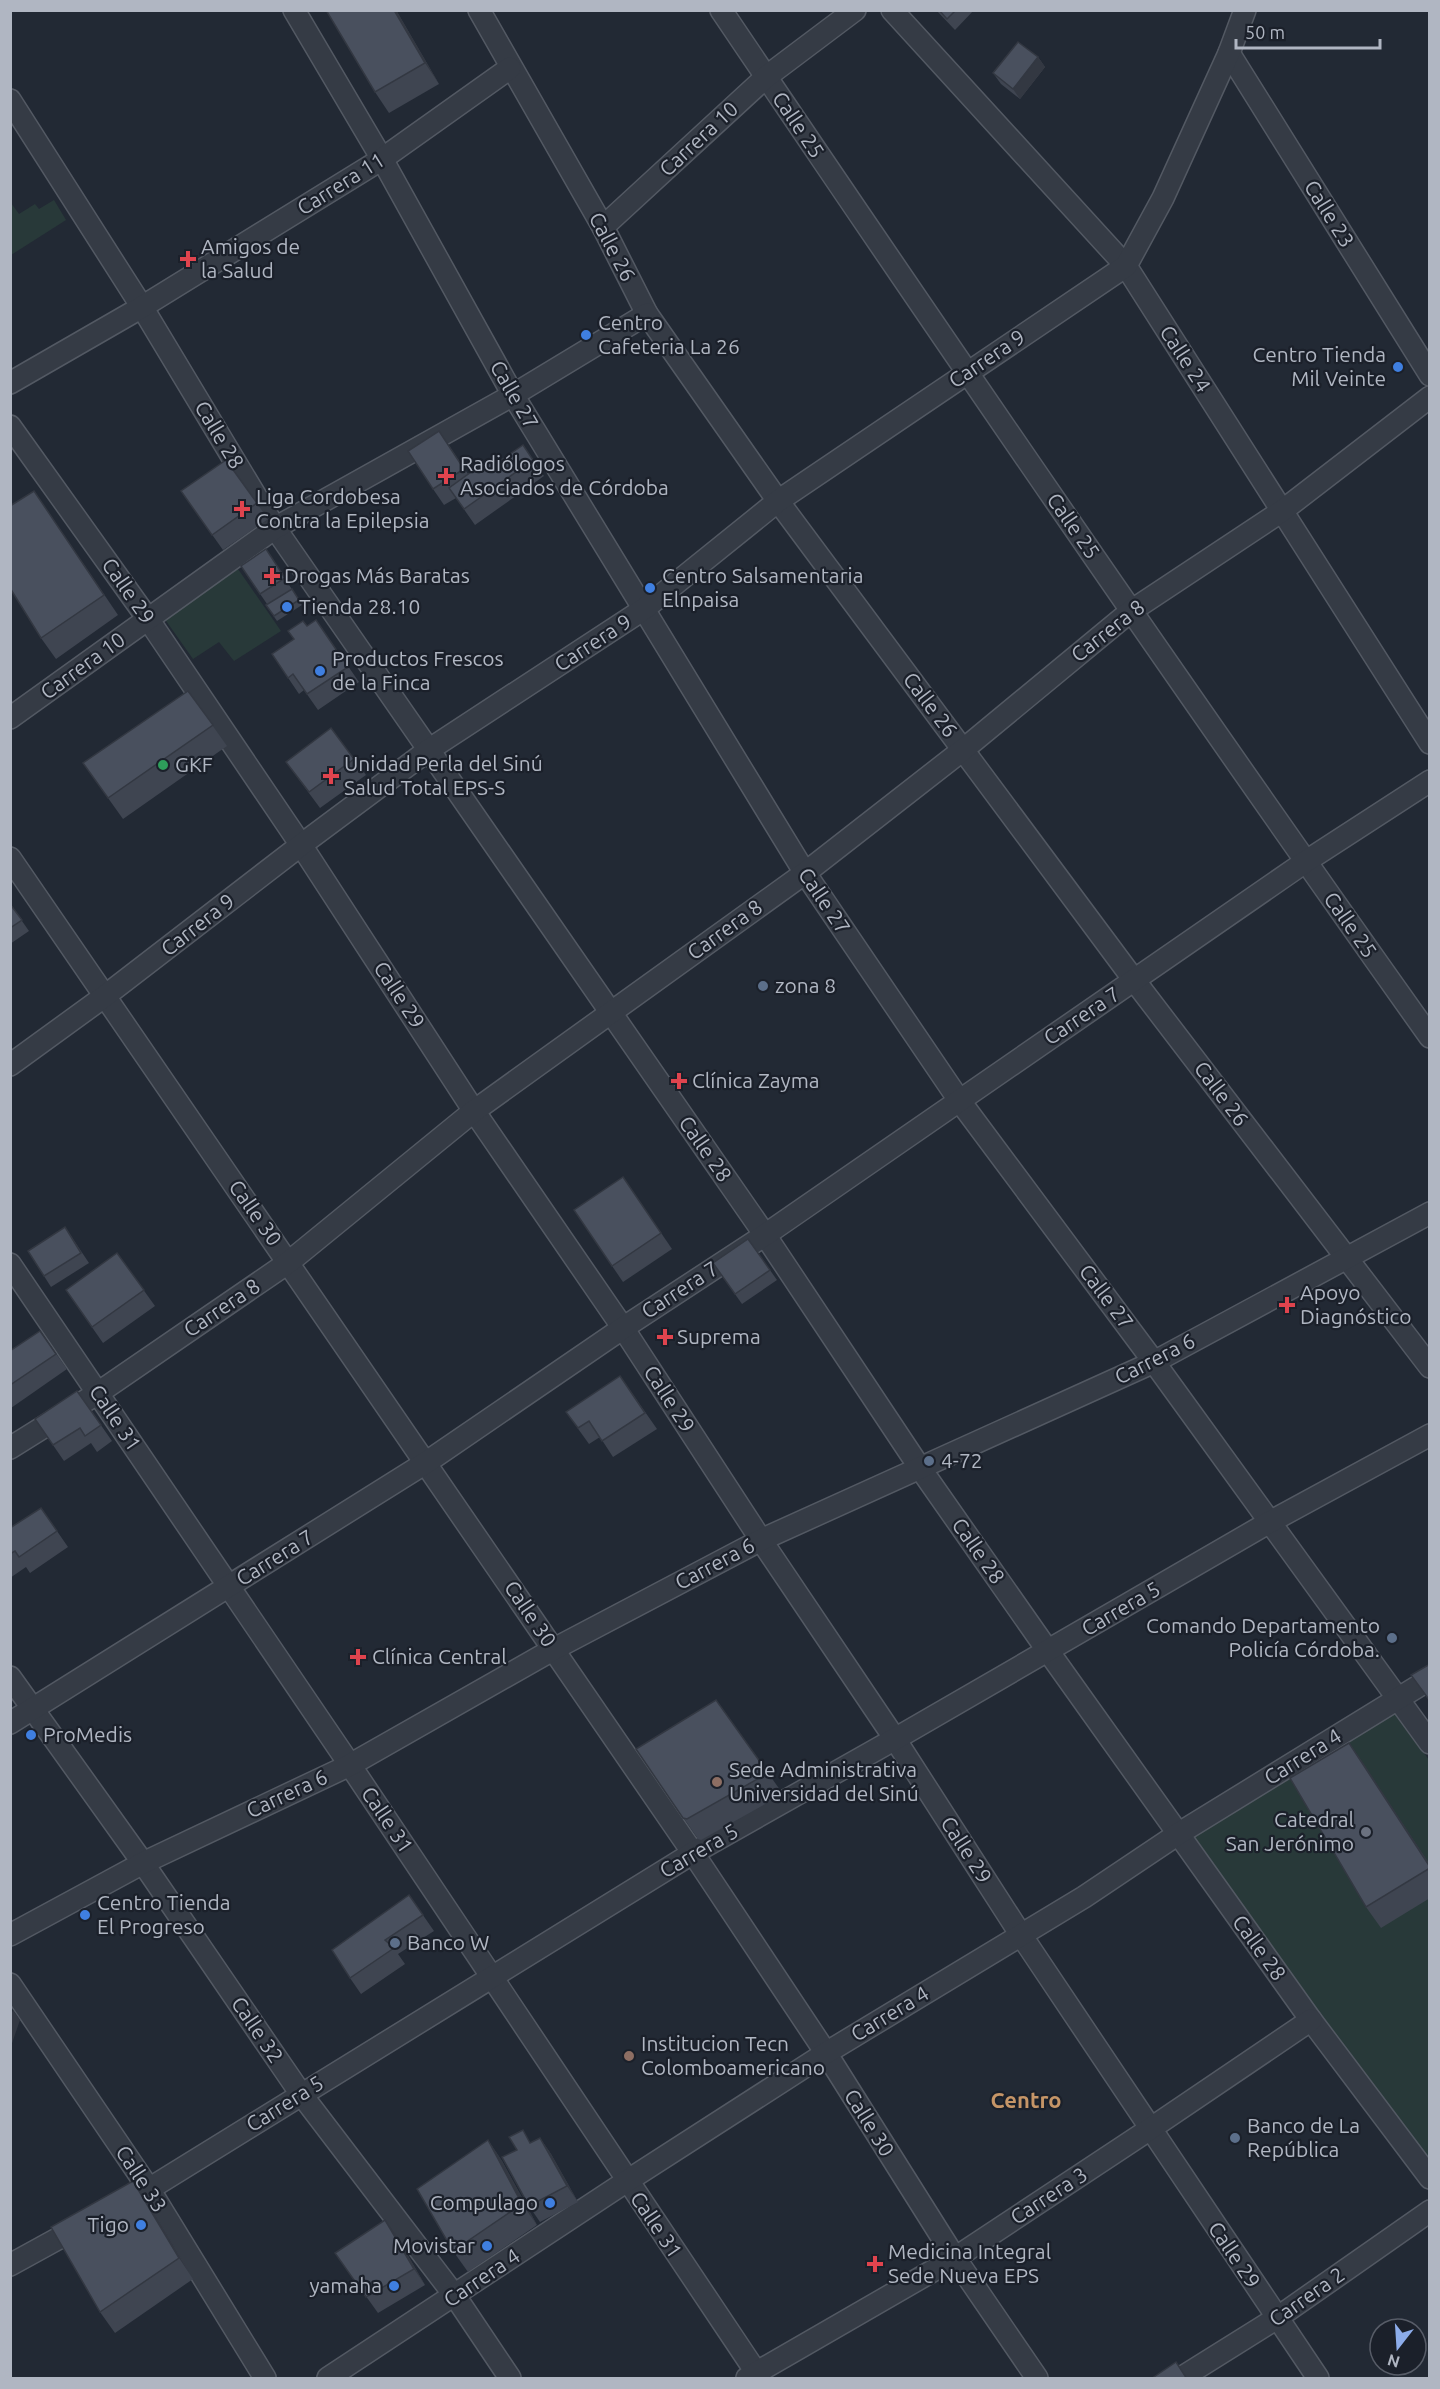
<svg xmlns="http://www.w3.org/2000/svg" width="1440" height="2389" font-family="Ubuntu,sans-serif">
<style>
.green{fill:#283939}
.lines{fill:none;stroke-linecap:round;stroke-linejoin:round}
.minor-casing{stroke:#535963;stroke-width:24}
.minor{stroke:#353b45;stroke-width:21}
.wall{fill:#3f4551}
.shaded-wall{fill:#333842}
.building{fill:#49505e;stroke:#333842;stroke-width:1.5}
.health-dot{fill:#e0444e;stroke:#1b202a;stroke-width:2}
.shop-dot{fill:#3f7fe0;stroke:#1b202a;stroke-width:2}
.leisure-dot{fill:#2e9e5b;stroke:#1b202a;stroke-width:2}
.service-dot{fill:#5c6f8a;stroke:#1b202a;stroke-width:2}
.education-dot{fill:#8d6e63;stroke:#1b202a;stroke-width:2}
.worship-dot{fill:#6b7280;stroke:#1b202a;stroke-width:2}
.labels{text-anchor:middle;stroke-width:4.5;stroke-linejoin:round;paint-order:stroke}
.street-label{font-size:21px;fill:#b0b6c2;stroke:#1b202a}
.poi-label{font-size:21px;fill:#b0b6c2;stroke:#1b202a;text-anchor:start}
.neighbourhood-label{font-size:22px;font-weight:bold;fill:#c59567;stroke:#1b202a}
</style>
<rect width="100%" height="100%" fill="#222934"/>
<g class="green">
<path d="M 54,200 L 66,220 L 11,255 L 11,203 L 19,214 L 35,204 L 39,209 Z"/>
<path d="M 238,569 L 281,631 L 234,661 L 219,642 L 193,659 L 164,618 Z"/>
<path d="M 1393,1709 L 1429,1760 L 1429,2172 L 1187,1838 Z"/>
</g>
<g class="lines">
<g class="minor-casing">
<g id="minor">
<path d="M 294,10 L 382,159 L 513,395 L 805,873 L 959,1100 L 1154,1362 L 1430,1743"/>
<path d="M 479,10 L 603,227 L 647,314 L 778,501 L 1134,980 L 1430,1367"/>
<path d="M 721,10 C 954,355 1189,698 1430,1037"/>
<path d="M 892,10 L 1126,266 L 1430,743"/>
<path d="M 1229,53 L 1430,375"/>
<path d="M 10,100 L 142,307 L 275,528 L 765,1235 L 920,1468 L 1048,1651 L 1311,2020 L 1430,2178"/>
<path d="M 603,227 L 766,77 L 855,10"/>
<path d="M 10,383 L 142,307 L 382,159 L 510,68"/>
<path d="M 10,426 L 148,619 L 301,845 L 474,1111 L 623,1328 L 761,1540 L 895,1739 L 1021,1935 L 1318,2378"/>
<path d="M 10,718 L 275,528 L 513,395 L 647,314"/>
<path d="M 10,858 L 693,1853 L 826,2053 L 955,2258 L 1037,2378"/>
<path d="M 10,1065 L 105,996 L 301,845 L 430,749 L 644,609 L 778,501 L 1126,266 L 1163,198 L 1229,53 L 1245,10"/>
<path d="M 10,1264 L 350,1765 L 760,2378"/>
<path d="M 10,1448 L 98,1393 L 289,1262 L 474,1111 L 805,873 L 964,749 L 1131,611 L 1282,511 L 1430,397"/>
<path d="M 10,1677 L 143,1863 L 301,2094 L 455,2296 L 510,2378"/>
<path d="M 10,1723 L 427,1462 L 623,1328 L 765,1235 L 1305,862 L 1430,781"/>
<path d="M 10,1935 L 143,1863 L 350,1765 L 554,1649 L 761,1540 L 1154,1362 L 1430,1213"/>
<path d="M 10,1984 L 149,2189 L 265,2378"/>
<path d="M 117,2207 L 149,2189 L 693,1853 L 895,1739 L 1268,1523 L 1430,1435"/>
<path d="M 10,2265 L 81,2226"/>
<path d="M 328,2378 L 627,2181 L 826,2053 L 1084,1897 L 1178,1834 L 1430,1679"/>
<path d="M 747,2378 L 955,2258 L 1150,2129 L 1311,2020"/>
<path d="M 1181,2378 L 1277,2318 L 1430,2211"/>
</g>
</g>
<use href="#minor" class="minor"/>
</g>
<g class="wall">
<path d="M 396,10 L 439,84 L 389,113 L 375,92 Z"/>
<path d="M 936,10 L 974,10 L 955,30 Z"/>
<path d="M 1038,57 L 1045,67 L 1020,99 L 1001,84 L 993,73 Z"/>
<path d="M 439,431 L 468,474 L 497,463 L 523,445 L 544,476 L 475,525 L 456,498 L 444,505 L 433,489 Z"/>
<path d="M 226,460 L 268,519 L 223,550 L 181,491 Z"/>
<path d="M 34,491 L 118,615 L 56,659 L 41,638 Z"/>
<path d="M 266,549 L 302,605 L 277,621 L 266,605 L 267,604 L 241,566 Z"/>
<path d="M 316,620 L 359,682 L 318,710 L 304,690 L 299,694 L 272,654 L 294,639 L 307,626 Z"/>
<path d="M 188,691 L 227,746 L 123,819 L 83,763 Z"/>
<path d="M 354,759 L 366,775 L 320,808 L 286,762 Z"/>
<path d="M 10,904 L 29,931 L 10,944 Z"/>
<path d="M 623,1177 L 672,1249 L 623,1282 L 574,1210 Z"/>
<path d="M 65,1227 L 89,1263 L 51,1287 L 44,1276 Z"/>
<path d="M 748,1239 L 777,1280 L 742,1304 L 713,1263 Z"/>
<path d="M 117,1253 L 155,1306 L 103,1343 L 66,1290 Z"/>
<path d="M 40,1331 L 67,1369 L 11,1408 L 10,1351 Z"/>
<path d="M 620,1376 L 657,1429 L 613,1457 L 600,1437 L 589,1444 L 566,1412 Z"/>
<path d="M 77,1391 L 112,1441 L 97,1452 L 91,1443 L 64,1461 L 35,1419 Z"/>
<path d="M 41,1508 L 68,1547 L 30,1573 L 26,1567 L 10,1578 L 10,1528 Z"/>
<path d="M 716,1700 L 783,1794 L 701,1840 L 698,1839 L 636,1749 Z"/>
<path d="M 1349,1743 L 1430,1865 L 1430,1898 L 1381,1928 L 1366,1907 Z"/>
<path d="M 409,1895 L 434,1931 L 398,1954 L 405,1964 L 361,1994 L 350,1978 Z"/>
<path d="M 540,2138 L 551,2154 L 578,2202 L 540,2222 L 529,2206 L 532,2142 Z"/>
<path d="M 488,2140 L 502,2161 L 537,2225 L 468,2272 L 453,2251 Z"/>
<path d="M 133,2181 L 148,2202 L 193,2279 L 115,2333 L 100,2312 Z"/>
<path d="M 396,2235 L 425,2285 L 378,2313 L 335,2253 Z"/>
</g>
<g class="shaded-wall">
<path d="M 394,10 L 396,10 L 439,84 L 425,63 Z"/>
<path d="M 1038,57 L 1045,67 L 1020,99 L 1013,89 Z"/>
<path d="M 1349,1743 L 1364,1764 L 1430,1865 L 1430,1867 Z"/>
<path d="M 13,2010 L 20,2020 L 10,2049 L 10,2017 Z"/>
<path d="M 540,2138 L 551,2154 L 578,2202 L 567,2186 Z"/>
<path d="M 488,2140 L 502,2161 L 537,2225 L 522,2204 Z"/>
<path d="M 133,2181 L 148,2202 L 193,2279 L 179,2258 Z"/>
<path d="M 385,2220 L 396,2235 L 425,2285 L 414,2269 Z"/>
</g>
<g class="building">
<path d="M 326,10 L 394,10 L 425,63 L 375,92 Z"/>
<path d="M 939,10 L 956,10 L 947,19 Z"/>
<path d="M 1018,42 L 1038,57 L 1013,89 L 993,73 Z"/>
<path d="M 439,431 L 464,469 L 433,489 L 408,451 Z"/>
<path d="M 523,445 L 533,460 L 464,509 L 449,488 L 492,457 L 497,463 Z"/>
<path d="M 226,460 L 257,503 L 212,535 L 181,491 Z"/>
<path d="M 34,491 L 104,595 L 41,638 L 10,588 L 10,506 Z"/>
<path d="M 266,549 L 285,578 L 260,594 L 241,566 Z"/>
<path d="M 292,589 L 299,600 L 274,616 L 266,605 Z"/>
<path d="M 316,620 L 348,667 L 307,694 L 293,674 L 288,678 L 272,654 L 294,639 L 288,631 L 303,621 L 307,626 Z"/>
<path d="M 188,691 L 213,725 L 108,798 L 83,763 Z"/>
<path d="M 331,728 L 354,759 L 309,792 L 286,762 Z"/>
<path d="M 10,904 L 22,920 L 10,928 Z"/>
<path d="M 623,1177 L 661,1233 L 612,1266 L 574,1210 Z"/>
<path d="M 65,1227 L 81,1253 L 44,1276 L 28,1251 Z"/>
<path d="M 748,1239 L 770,1270 L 735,1294 L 713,1263 Z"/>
<path d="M 117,1253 L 144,1290 L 92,1327 L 66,1290 Z"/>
<path d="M 40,1331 L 56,1354 L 10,1385 L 10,1351 Z"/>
<path d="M 620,1376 L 645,1413 L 602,1441 L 589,1421 L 578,1428 L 566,1412 Z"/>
<path d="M 77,1391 L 101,1425 L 85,1436 L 80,1428 L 53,1445 L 35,1419 Z"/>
<path d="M 41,1508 L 57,1531 L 19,1557 L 15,1551 L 10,1554 L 10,1528 Z"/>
<path d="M 1430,1664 L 1430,1701 L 1411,1675 Z"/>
<path d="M 716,1700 L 768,1773 L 687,1819 L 683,1818 L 636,1749 Z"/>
<path d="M 1349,1743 L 1430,1867 L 1430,1868 L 1366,1907 L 1290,1778 Z"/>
<path d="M 409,1895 L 423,1915 L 385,1940 L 394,1948 L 350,1978 L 332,1950 Z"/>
<path d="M 523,2130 L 530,2143 L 540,2138 L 567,2186 L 529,2206 L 502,2157 L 517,2150 L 509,2137 Z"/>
<path d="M 488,2140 L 522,2204 L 453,2251 L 417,2189 Z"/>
<path d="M 133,2181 L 179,2258 L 100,2312 L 51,2227 Z"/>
<path d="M 385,2220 L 414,2269 L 366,2297 L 335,2253 Z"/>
<path d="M 1176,2362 L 1187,2379 L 1151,2379 Z"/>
</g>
<g class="health-dot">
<path d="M185 250h6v6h6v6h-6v6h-6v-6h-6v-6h6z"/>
<path d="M443 467h6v6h6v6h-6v6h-6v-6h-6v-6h6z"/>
<path d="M239 500h6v6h6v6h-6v6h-6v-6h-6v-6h6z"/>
<path d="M269 567h6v6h6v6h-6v6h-6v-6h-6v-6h6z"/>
<path d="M328 767h6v6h6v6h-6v6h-6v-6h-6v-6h6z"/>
<path d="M676 1072h6v6h6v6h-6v6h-6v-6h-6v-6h6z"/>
<path d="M1284 1296h6v6h6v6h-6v6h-6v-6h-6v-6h6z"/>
<path d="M662 1328h6v6h6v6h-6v6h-6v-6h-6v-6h6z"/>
<path d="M355 1648h6v6h6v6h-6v6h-6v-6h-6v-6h6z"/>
<path d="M872 2255h6v6h6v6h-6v6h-6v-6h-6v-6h6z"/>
</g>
<g class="shop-dot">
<circle cx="586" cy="335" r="6"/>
<circle cx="1398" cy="367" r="6"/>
<circle cx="650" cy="588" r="6"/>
<circle cx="287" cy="607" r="6"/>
<circle cx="320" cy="671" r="6"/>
<circle cx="31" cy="1735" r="6"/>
<circle cx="85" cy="1915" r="6"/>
<circle cx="550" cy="2203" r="6"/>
<circle cx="141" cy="2225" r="6"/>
<circle cx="487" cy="2246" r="6"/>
<circle cx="394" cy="2286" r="6"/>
</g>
<circle class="leisure-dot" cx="163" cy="765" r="6"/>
<g class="service-dot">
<circle cx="763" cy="986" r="6"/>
<circle cx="929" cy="1461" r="6"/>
<circle cx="1392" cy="1638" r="6"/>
<circle cx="395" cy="1943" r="6"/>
<circle cx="1235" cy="2138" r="6"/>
</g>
<g class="education-dot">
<circle cx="717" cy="1782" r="6"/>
<circle cx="629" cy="2056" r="6"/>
</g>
<circle class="worship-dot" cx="1366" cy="1832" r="6"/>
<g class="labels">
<g class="street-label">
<text transform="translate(798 125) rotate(56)" y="7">Calle 25</text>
<text transform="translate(699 139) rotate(-43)" y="7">Carrera 10</text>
<text transform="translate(341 184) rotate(-32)" y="7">Carrera 11</text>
<text transform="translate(1329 214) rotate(58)" y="7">Calle 23</text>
<text transform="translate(612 247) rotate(62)" y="7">Calle 26</text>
<text transform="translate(987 359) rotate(-34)" y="7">Carrera 9</text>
<text transform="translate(1185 359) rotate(57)" y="7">Calle 24</text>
<text transform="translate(514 395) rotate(60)" y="7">Calle 27</text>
<text transform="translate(219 435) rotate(59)" y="7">Calle 28</text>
<text transform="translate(1073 526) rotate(55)" y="7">Calle 25</text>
<text transform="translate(128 591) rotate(55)" y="7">Calle 29</text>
<text transform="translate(1108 631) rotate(-38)" y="7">Carrera 8</text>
<text transform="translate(593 643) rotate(-33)" y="7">Carrera 9</text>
<text transform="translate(83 666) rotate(-36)" y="7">Carrera 10</text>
<text transform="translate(930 705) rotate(53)" y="7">Calle 26</text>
<text transform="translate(824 901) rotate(56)" y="7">Calle 27</text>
<text transform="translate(198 925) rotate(-38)" y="7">Carrera 9</text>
<text transform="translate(1350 925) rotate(55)" y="7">Calle 25</text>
<text transform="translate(725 930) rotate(-36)" y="7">Carrera 8</text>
<text transform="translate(399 995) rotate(57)" y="7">Calle 29</text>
<text transform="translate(1082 1016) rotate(-34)" y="7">Carrera 7</text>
<text transform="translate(1221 1094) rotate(53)" y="7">Calle 26</text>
<text transform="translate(705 1149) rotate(55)" y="7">Calle 28</text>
<text transform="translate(255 1213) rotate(55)" y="7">Calle 30</text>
<text transform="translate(680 1290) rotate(-33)" y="7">Carrera 7</text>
<text transform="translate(1106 1297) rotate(53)" y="7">Calle 27</text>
<text transform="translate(222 1308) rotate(-34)" y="7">Carrera 8</text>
<text transform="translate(1155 1359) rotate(-27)" y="7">Carrera 6</text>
<text transform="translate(669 1399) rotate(57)" y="7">Calle 29</text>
<text transform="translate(115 1418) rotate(56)" y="7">Calle 31</text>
<text transform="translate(978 1551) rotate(55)" y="7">Calle 28</text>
<text transform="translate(275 1558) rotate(-32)" y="7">Carrera 7</text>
<text transform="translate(715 1564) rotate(-28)" y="7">Carrera 6</text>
<text transform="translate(1121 1609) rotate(-30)" y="7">Carrera 5</text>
<text transform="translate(530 1614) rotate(56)" y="7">Calle 30</text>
<text transform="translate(1303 1757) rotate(-32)" y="7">Carrera 4</text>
<text transform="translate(287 1794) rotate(-25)" y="7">Carrera 6</text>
<text transform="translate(387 1820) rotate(56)" y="7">Calle 31</text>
<text transform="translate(966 1850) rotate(57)" y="7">Calle 29</text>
<text transform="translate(699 1851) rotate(-30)" y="7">Carrera 5</text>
<text transform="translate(1259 1948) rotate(54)" y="7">Calle 28</text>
<text transform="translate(890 2014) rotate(-31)" y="7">Carrera 4</text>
<text transform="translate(257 2030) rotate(56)" y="7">Calle 32</text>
<text transform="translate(285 2104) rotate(-32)" y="7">Carrera 5</text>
<text transform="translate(869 2123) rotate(58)" y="7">Calle 30</text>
<text transform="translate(141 2179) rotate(57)" y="7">Calle 33</text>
<text transform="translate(1049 2196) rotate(-33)" y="7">Carrera 3</text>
<text transform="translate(656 2225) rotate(56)" y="7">Calle 31</text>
<text transform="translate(1234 2255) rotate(56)" y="7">Calle 29</text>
<text transform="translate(482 2278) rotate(-34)" y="7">Carrera 4</text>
<text transform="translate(1307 2297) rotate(-35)" y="7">Carrera 2</text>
</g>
<g class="poi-label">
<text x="201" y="254">Amigos de<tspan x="201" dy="24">la Salud</tspan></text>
<text x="598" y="330">Centro<tspan x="598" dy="24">Cafeteria La 26</tspan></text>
<text x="1386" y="362" text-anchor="end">Centro Tienda<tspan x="1386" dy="24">Mil Veinte</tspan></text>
<text x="460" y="471">Radiólogos<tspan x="460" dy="24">Asociados de Córdoba</tspan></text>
<text x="256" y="504">Liga Cordobesa<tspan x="256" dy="24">Contra la Epilepsia</tspan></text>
<text x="284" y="583">Drogas Más Baratas</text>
<text x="662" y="583">Centro Salsamentaria<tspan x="662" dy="24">Elnpaisa</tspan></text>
<text x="299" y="614">Tienda 28.10</text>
<text x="332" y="666">Productos Frescos<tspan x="332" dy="24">de la Finca</tspan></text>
<text x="344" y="771">Unidad Perla del Sinú<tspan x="344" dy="24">Salud Total EPS-S</tspan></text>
<text x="175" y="772">GKF</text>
<text x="775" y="993">zona 8</text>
<text x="692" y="1088">Clínica Zayma</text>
<text x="1300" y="1300">Apoyo<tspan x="1300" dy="24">Diagnóstico</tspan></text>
<text x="677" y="1344">Suprema</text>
<text x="941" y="1468">4-72</text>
<text x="1380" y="1633" text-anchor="end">Comando Departamento<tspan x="1380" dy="24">Policía Córdoba.</tspan></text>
<text x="372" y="1664">Clínica Central</text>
<text x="43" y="1742">ProMedis</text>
<text x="729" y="1777">Sede Administrativa<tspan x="729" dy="24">Universidad del Sinú</tspan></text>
<text x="1354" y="1827" text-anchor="end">Catedral<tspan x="1354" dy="24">San Jerónimo</tspan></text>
<text x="97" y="1910">Centro Tienda<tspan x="97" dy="24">El Progreso</tspan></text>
<text x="407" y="1950">Banco W</text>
<text x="641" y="2051">Institucion Tecn<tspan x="641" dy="24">Colomboamericano</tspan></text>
<text x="1247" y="2133">Banco de La<tspan x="1247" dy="24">República</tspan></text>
<text x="538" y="2210" text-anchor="end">Compulago</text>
<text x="129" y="2232" text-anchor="end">Tigo</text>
<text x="475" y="2253" text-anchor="end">Movistar</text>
<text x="888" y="2259">Medicina Integral<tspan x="888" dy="24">Sede Nueva EPS</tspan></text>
<text x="382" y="2293" text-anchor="end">yamaha</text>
</g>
<g class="neighbourhood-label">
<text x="1026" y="2108">Centro</text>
</g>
</g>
<rect width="1440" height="2389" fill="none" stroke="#b0b6c2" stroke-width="24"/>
<g transform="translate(1398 2347) rotate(197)"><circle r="28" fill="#1b202a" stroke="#575c67" stroke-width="1.5"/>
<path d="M0-4.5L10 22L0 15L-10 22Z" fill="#8cacea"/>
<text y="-9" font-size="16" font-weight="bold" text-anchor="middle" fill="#b0b6c2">N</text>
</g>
<path d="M1236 39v9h144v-9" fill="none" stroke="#b0b6c2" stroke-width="3"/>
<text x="1245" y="39" font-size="18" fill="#b0b6c2" stroke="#1b202a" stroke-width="4.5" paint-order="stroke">50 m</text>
</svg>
